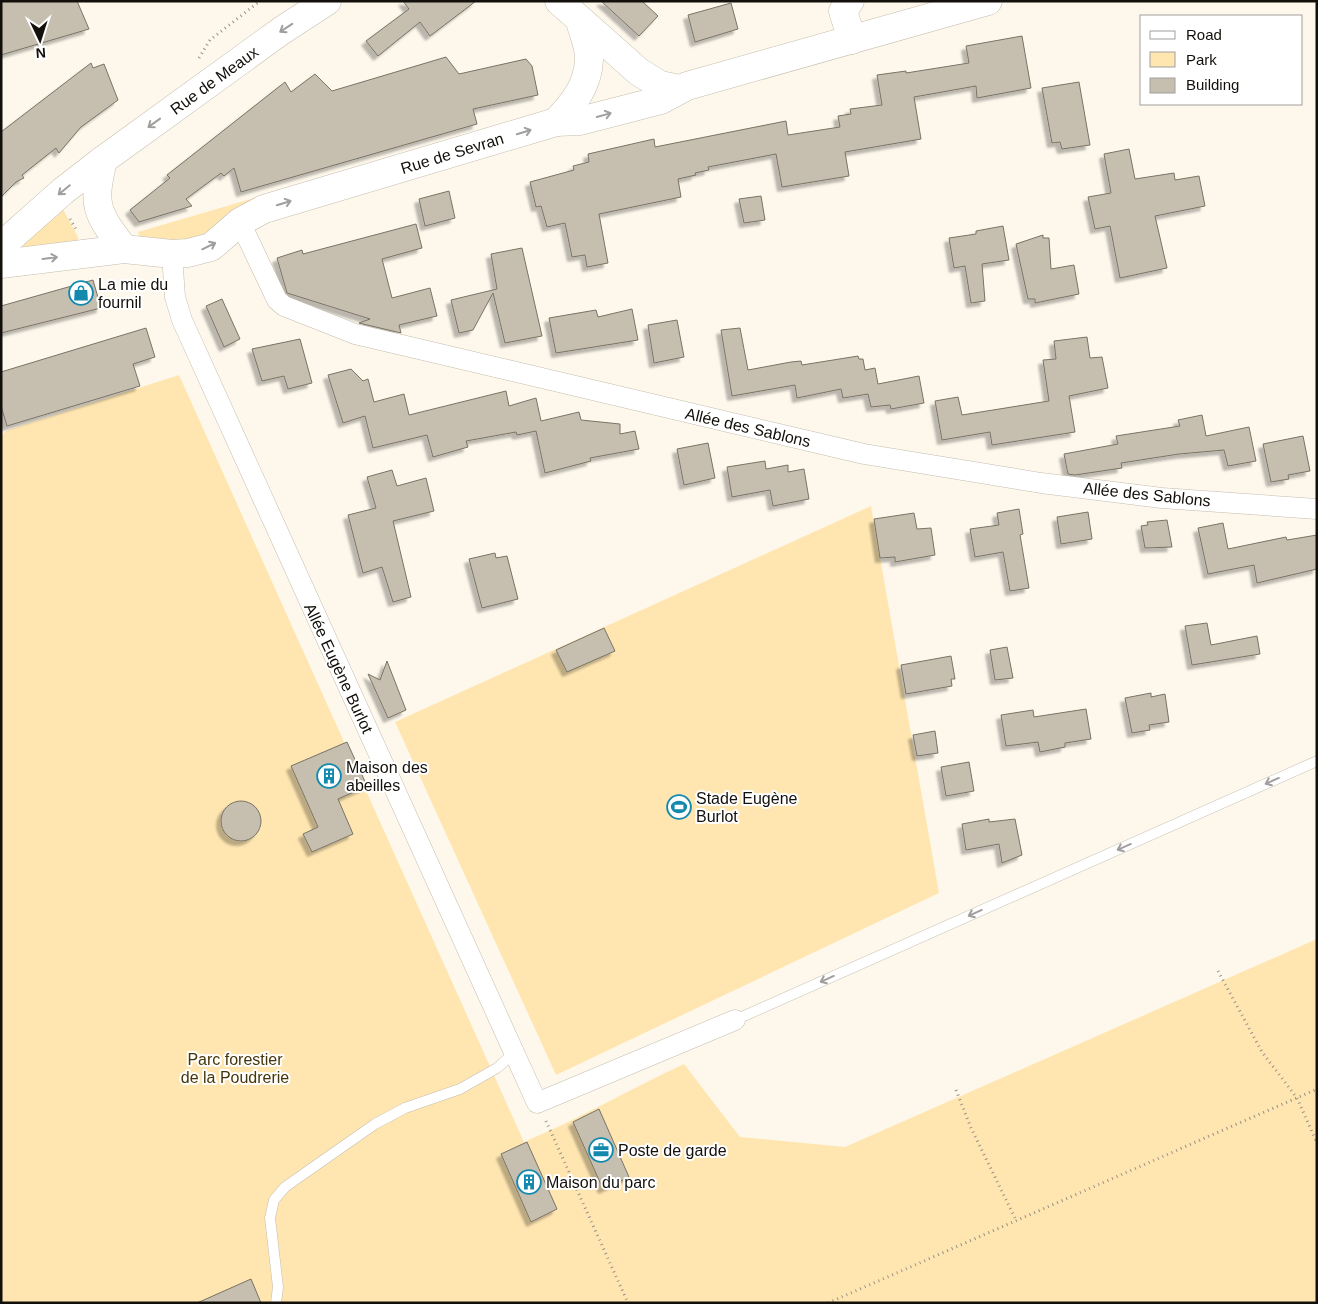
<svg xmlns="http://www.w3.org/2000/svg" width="1318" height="1304" font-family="Helvetica,sans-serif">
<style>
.green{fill:#ffe6b1}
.building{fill:#c6bfb0;stroke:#797365;filter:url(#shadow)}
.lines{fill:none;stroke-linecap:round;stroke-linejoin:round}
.lane-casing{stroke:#c4bdae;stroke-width:11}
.street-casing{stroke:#c4bdae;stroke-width:21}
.secondary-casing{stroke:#c4bdae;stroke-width:29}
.path{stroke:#979289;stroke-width:3;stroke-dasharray:1 4;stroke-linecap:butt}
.lane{stroke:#fff;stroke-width:10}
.street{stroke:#fff;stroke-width:20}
.secondary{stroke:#fff;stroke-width:28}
.oneway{stroke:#a19f9d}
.labels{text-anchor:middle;stroke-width:4;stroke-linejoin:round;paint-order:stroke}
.street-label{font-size:16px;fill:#13100b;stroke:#fff}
.poi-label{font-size:16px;fill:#13100b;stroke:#fff;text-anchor:start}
.park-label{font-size:16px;fill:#463508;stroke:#fff}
</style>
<defs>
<filter id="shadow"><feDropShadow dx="-4.5" dy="4.5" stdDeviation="1" flood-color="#0004"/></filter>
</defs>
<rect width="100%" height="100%" fill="#fef8ec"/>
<g class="green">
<path d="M 261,196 L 197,244 L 140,239 L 138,232 Z"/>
<path d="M 59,202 L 78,237 L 78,246 L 12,249 Z"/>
<path d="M 179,375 L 524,1142 C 579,1119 630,1089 684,1064 L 740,1137 L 845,1147 L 1317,939 L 1317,1303 L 1,1303 L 1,435 L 8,430 Z"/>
<path d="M 871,506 L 939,893 L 556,1075 L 395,722 Z"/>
</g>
<g class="building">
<path d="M 1,1 L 77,1 L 89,29 L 1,55 Z"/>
<path d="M 403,1 L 476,1 L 430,36 L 420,22 L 378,56 L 366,41 L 409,9 Z"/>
<path d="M 601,1 L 642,1 L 658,16 L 639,36 Z"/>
<path d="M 731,3 L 738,29 L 695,42 L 688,15 Z"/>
<path d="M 1022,36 L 1031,88 L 977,98 L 976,86 L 914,97 L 921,139 L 845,152 L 849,176 L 782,187 L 776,154 L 708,167 L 709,170 L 695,173 L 696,175 L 678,179 L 681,197 L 599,214 L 608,263 L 587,267 L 585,255 L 572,257 L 565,223 L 547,227 L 541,206 L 536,207 L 530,182 L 574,170 L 573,166 L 589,162 L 588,154 L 654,139 L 655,147 L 786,121 L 788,135 L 840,127 L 838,116 L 851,114 L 850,109 L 882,105 L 877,75 L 906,71 L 906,73 L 969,63 L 966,46 Z"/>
<path d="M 446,57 L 459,74 L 526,59 L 532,66 L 538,95 L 473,109 L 477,124 L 241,192 L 234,168 L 224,176 L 221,173 L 186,199 L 192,206 L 139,222 L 130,210 L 170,178 L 167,175 L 285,82 L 291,92 L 315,74 L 332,91 Z"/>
<path d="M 91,63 L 93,68 L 104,64 L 118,100 L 81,127 L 59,153 L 56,148 L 22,175 L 24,178 L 16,182 L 1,197 L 1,132 Z"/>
<path d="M 1079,82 L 1090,145 L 1062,149 L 1060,142 L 1052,143 L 1042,88 Z"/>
<path d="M 1129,149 L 1135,179 L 1174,173 L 1175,180 L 1199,176 L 1205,206 L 1155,216 L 1167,268 L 1120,278 L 1110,226 L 1095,229 L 1088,197 L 1111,193 L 1104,154 Z"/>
<path d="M 449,191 L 455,218 L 425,226 L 419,199 Z"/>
<path d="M 761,196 L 765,220 L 744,223 L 739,199 Z"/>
<path d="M 416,224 L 422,248 L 382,259 L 392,298 L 430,288 L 437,316 L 399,325 L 401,333 L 359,323 L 370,319 L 287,293 L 277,258 L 302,250 L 303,254 Z"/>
<path d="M 1003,226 L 1009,260 L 982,264 L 985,301 L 971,303 L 965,266 L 954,268 L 949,238 L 976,234 L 976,231 Z"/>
<path d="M 1043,235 L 1043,238 L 1049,238 L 1051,269 L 1074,265 L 1079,294 L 1035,303 L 1035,299 L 1028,299 L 1016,244 Z"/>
<path d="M 522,248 L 542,336 L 505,343 L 493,293 L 473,330 L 459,333 L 451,300 L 497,289 L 491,254 Z"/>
<path d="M 93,280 L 101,308 L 1,333 L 1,306 Z"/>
<path d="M 222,299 L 240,339 L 224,347 L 206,306 Z"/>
<path d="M 632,309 L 638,340 L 556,353 L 549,318 L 596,310 L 598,317 Z"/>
<path d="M 677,320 L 684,357 L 654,363 L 648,325 Z"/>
<path d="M 146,328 L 155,357 L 133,364 L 140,386 L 7,426 L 1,406 L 1,372 Z"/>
<path d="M 740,328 L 748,370 L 791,362 L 801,361 L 802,365 L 858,356 L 859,359 L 863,359 L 865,370 L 875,368 L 878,384 L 919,376 L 924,403 L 891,409 L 890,405 L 871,407 L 868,394 L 843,398 L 841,389 L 797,398 L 795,385 L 732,396 L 721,330 Z"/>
<path d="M 1087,337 L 1090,358 L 1102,357 L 1108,388 L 1069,396 L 1075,432 L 992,445 L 990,432 L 942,440 L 935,401 L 958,397 L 962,415 L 1049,401 L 1043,360 L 1056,359 L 1054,341 Z"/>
<path d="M 300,339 L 312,383 L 288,389 L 284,376 L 262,381 L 252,349 Z"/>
<path d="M 351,369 L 363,381 L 368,379 L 374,402 L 404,394 L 409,415 L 506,391 L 509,406 L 536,398 L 541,421 L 579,412 L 581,420 L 620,424 L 620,434 L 635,431 L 639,449 L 590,458 L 591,461 L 545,473 L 536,431 L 517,435 L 516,432 L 466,441 L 468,447 L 433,457 L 427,435 L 373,448 L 365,416 L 343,423 L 328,375 Z"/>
<path d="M 1202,415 L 1206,436 L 1249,427 L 1256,461 L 1228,466 L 1224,450 L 1179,454 L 1121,463 L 1122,468 L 1075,475 L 1068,474 L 1064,454 L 1118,444 L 1116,436 L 1180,426 L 1178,420 Z"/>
<path d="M 1303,436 L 1310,471 L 1288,475 L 1289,479 L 1271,482 L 1263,444 Z"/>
<path d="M 708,443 L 715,478 L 684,485 L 677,449 Z"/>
<path d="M 765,461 L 766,469 L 788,465 L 788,472 L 804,469 L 809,499 L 773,506 L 770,490 L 732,497 L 727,467 Z"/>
<path d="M 392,470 L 397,486 L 426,478 L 434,511 L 393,521 L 411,597 L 393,602 L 382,567 L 363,573 L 348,515 L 376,508 L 367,477 Z"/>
<path d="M 1019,509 L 1023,534 L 1020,535 L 1029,588 L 1010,591 L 1003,552 L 975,557 L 970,529 L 999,525 L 997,513 Z"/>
<path d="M 1088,512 L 1092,539 L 1061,544 L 1057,517 Z"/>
<path d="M 914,513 L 917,529 L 931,528 L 935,555 L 895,562 L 895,557 L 880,558 L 874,519 Z"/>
<path d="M 1167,520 L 1172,547 L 1145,548 L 1141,526 L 1148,525 L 1147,522 Z"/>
<path d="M 1223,523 L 1228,549 L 1286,537 L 1287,540 L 1317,535 L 1317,569 L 1257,583 L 1254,565 L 1208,574 L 1198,528 Z"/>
<path d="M 495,553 L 496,558 L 507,556 L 518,599 L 482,608 L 469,559 Z"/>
<path d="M 1207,623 L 1211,645 L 1257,636 L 1260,654 L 1192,665 L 1185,626 Z"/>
<path d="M 604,628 L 615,651 L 567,672 L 556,650 Z"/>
<path d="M 1007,647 L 1013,678 L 995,680 L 990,650 Z"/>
<path d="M 951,656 L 955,679 L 951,679 L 952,686 L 906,694 L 901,665 Z"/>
<path d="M 387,661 L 406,710 L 388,718 L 368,674 L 380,680 Z"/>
<path d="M 1151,693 L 1151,697 L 1165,694 L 1169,722 L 1149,725 L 1150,730 L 1132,733 L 1125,698 Z"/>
<path d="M 1086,709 L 1091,739 L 1065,743 L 1065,747 L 1040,752 L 1038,742 L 1006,746 L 1001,715 L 1033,710 L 1034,717 Z"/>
<path d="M 935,731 L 938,753 L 917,756 L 913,735 Z"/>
<path d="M 347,742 L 367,786 L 338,799 L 353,834 L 312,852 L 303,834 L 318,827 L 291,766 Z"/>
<path d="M 969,762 L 974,791 L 946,796 L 941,767 Z"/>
<circle cx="241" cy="821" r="20"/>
<path d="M 989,819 L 989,822 L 1015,819 L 1022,855 L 1002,863 L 999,844 L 966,850 L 962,824 Z"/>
<path d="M 599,1109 L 629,1177 L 603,1189 L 573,1122 Z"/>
<path d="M 527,1142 L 557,1209 L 531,1222 L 501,1154 Z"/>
<path d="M 251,1279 L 261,1303 L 197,1303 Z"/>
</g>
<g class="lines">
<g class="lane-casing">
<g id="lane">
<path d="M 735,1020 L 1317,761"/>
<path d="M 276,1303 L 278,1287 L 270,1218 L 274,1200 L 285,1187 L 375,1124 L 405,1108 L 460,1089 L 497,1068 L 514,1053"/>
</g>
</g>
<g class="street-casing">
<g id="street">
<path d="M 240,222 L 277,300 L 284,306 L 355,334 L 864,454 L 1041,483 L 1162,498 L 1317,509"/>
<path d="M 172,254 L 175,297 L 182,320 L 537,1103 L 735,1020"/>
</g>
</g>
<g class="secondary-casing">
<g id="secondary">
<path d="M 559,1 L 639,72 L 660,85 L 680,89"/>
<path d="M 850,1 L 843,11 L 852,40"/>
<path d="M 556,122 C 573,104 588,86 589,60 C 590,48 583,33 580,21"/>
<path d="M 103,160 C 92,206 96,212 124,249"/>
<path d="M 1,246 L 63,191 L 103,160 L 281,31 L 327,1"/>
<path d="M 1,264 L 124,249 L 172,254 L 188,253 L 211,247 L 240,222 L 264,209 L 556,122 L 580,121 L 661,100 L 687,86 L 988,1"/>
</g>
</g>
<g class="path">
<path d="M 199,58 L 210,40 L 260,1"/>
<path d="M 70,219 L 77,231"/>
<path d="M 1218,971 L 1262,1052 L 1297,1098 L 1317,1143"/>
<path d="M 956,1090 L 971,1128 L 1016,1220"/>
<path d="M 546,1121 L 628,1303"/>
<path d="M 828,1303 L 1317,1089"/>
</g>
<use href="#lane" class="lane"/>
<use href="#street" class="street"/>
<use href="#secondary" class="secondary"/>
</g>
<defs><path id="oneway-shaft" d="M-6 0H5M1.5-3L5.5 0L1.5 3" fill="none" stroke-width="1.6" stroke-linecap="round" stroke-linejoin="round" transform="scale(1.25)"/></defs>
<g class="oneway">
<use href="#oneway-shaft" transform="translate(286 28) rotate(147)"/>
<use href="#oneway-shaft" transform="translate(604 115) rotate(-15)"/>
<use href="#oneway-shaft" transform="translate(154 123) rotate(144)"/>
<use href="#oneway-shaft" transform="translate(524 132) rotate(-17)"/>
<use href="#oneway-shaft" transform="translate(64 190) rotate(141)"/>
<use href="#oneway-shaft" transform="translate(284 203) rotate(-17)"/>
<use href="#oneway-shaft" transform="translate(209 246) rotate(-26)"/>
<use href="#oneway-shaft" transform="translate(50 258) rotate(-7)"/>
<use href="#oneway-shaft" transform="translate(1272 781) rotate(156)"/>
<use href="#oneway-shaft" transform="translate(1124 847) rotate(156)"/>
<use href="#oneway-shaft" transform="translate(975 913) rotate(156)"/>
<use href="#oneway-shaft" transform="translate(827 979) rotate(156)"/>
</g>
<defs>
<g id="shop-ring" transform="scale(1.25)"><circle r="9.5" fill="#fff" stroke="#1389ad" stroke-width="1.5"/><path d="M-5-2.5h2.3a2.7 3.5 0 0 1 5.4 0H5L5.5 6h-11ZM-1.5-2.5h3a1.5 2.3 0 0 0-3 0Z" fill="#1389ad"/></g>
<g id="building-ring" transform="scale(1.25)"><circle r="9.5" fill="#fff" stroke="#1389ad" stroke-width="1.5"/><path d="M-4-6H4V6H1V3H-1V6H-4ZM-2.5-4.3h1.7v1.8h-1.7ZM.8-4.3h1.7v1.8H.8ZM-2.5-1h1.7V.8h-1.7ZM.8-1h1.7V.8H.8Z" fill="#1389ad"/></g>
<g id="stadium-ring" transform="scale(1.25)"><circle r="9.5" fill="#fff" stroke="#1389ad" stroke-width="1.5"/><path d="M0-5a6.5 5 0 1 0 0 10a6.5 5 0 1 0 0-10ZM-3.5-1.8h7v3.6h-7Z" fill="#1389ad"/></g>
<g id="office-ring" transform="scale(1.25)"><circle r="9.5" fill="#fff" stroke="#1389ad" stroke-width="1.5"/><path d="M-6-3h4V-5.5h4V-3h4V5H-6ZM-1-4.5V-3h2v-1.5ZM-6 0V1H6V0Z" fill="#1389ad"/></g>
</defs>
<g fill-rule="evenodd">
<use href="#shop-ring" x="81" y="293"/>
<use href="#building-ring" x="329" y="776"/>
<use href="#stadium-ring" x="679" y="807"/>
<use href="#office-ring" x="601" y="1150"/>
<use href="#building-ring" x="529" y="1182"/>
</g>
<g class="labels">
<g class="street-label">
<text transform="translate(214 80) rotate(-36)" y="6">Rue de Meaux</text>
<text transform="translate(452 153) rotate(-17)" y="6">Rue de Sevran</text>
<text transform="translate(748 427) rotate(13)" y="6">Allée des Sablons</text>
<text transform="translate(1147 494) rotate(6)" y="6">Allée des Sablons</text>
<text transform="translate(339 668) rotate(65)" y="6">Allée Eugène Burlot</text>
</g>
<g class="poi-label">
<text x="98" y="290">La mie du<tspan x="98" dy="18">fournil</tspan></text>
<text x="346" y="773">Maison des<tspan x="346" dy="18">abeilles</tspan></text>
<text x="696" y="804">Stade Eugène<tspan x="696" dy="18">Burlot</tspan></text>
<text x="618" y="1156">Poste de garde</text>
<text x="546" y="1188">Maison du parc</text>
</g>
<g class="park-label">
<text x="235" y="1065">Parc forestier<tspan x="235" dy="18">de la Poudrerie</tspan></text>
</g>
</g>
<rect width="1318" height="1304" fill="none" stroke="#13100b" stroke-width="5"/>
<rect x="1140" y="15" width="162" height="90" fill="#ffffff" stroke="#a19f9d"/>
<rect x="1150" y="31" width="25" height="8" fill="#ffffff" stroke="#a19f9d"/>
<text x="1186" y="40" font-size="15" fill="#13100b">Road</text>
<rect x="1150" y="52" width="25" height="15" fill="#ffe6b1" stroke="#a19f9d"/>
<text x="1186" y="65" font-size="15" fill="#13100b">Park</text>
<rect x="1150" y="78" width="25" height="15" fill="#c6bfb0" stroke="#a19f9d"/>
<text x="1186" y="90" font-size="15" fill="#13100b">Building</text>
<g transform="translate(40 40) rotate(176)" stroke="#ffffff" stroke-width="4" paint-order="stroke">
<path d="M0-4L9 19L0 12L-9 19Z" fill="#13100b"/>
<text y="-8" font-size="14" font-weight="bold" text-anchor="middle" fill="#13100b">N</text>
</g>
</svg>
